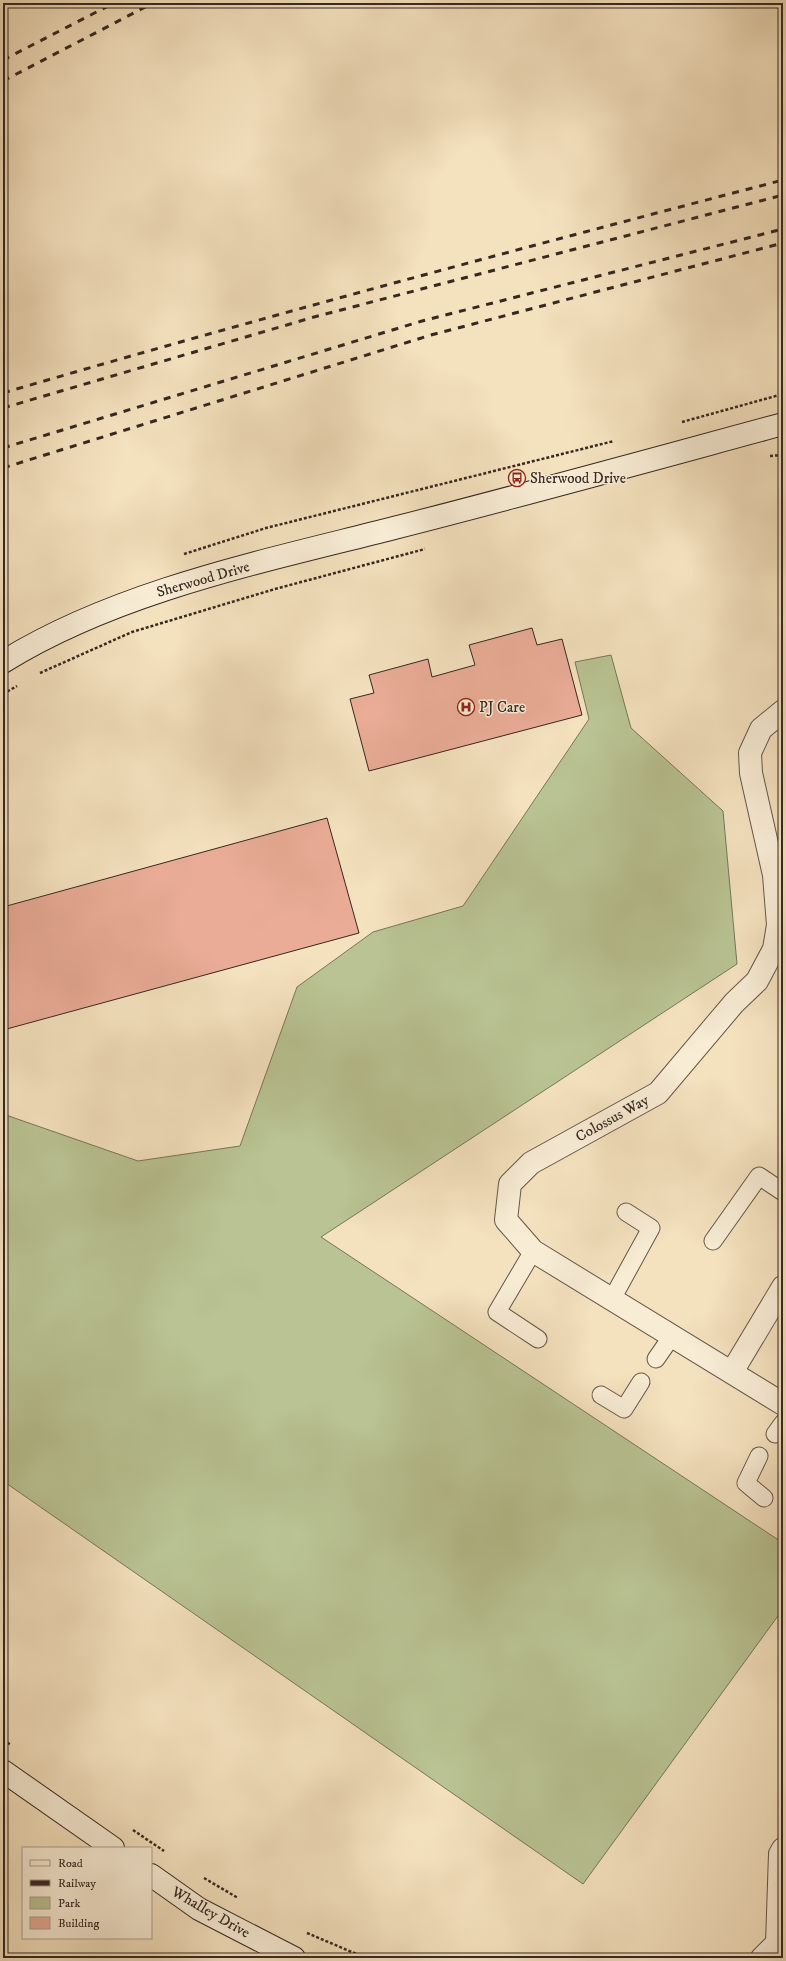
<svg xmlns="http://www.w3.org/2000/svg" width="786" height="1961" font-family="'IM FELL DW Pica',serif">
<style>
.green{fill:#b9c393;stroke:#77765a}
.building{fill:#eaac97;stroke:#352821}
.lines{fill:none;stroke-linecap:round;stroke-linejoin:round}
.lane-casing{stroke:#655648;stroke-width:19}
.street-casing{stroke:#655648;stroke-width:24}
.secondary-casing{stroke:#352821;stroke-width:24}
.path{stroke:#352821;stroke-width:2.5;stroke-dasharray:3 2;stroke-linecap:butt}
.lane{stroke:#f8ecd5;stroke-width:17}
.street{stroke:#f8ecd5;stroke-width:22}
.secondary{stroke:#f8ecd5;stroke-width:22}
.rail{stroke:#352821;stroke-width:3;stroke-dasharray:7 7;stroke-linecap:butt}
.labels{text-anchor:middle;stroke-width:3;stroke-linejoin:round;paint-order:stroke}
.poi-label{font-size:15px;fill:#352821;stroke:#f8ecd5;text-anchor:start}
.street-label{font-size:15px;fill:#352821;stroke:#f8ecd5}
</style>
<rect width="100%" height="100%" fill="#f4e1be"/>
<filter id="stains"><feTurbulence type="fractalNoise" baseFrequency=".005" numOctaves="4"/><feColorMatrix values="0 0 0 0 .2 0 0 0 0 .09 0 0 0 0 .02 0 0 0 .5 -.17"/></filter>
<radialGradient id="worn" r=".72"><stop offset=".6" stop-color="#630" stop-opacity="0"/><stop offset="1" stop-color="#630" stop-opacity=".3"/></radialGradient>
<path class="green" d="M 611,655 L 631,728 L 723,811 L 737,964 L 321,1237 L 783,1543 L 783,1609 L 583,1884 L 3,1481 L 3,1114 L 138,1161 L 240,1146 L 297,987 L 373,932 L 463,906 L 589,719 L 575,662 Z"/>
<g class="building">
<path d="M 532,628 L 537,645 L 562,639 L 582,715 L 369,771 L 350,699 L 374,693 L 369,675 L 428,659 L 432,677 L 475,665 L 469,645 Z"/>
<path d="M 327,818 L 359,933 L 3,1030 L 3,907 Z"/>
</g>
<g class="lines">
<g class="lane-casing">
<g id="lane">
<path d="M 713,1241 L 759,1176 L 783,1192"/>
<path d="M 533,1251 L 497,1312 L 538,1339"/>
<path d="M 612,1299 L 651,1228 L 626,1212"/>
<path d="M 656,1359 L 672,1336"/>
<path d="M 601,1395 L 624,1409 L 641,1382"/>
<path d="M 775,1434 L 783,1423"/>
<path d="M 759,1456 L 746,1483 L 764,1498"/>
</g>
</g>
<g class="street-casing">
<g id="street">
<path d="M 783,711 L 761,729 L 750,753 L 751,773 L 774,875 L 778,925 L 774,949 L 757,981 L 734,1003 L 658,1093 L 531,1163 L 510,1184 L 506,1220 L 533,1251 L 783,1404"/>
<path d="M 732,1372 L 783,1287"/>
<path d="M 777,1943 L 780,1854 L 783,1849"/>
<path d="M 762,1958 L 777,1943 L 783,1944"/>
</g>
</g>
<g class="secondary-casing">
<g id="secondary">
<path d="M 3,662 C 117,591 265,561 394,528 C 524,495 654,459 783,424"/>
<path d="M 3,1771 L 113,1848"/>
<path d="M 151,1875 L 199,1909 L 294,1958"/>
</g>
</g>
<g class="path">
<path d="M 682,422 L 783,394"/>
<path d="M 770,456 L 783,455"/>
<path d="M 184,554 L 266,528 L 614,441"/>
<path d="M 40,673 L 132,632 L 275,589 L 425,549"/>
<path d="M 3,694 L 17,686"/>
<path d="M 3,1740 L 11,1745"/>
<path d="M 133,1830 L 164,1851"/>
<path d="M 204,1878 L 238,1898"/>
<path d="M 307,1933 L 366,1958"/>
</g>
<use href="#lane" class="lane"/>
<use href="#street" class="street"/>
<use href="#secondary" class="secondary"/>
<g class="rail">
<path d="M 3,60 L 114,3"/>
<path d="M 3,81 L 153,3"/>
<path d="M 3,393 C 262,317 522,248 783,180"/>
<path d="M 3,408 L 314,317 L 783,195"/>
<path d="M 3,448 L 422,321 L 783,229"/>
<path d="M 3,468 L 431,335 L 783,243"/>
</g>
</g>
<defs>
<g id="bus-ring" transform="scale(0.9)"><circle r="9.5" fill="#f8ecd5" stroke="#8f2418" stroke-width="1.5"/><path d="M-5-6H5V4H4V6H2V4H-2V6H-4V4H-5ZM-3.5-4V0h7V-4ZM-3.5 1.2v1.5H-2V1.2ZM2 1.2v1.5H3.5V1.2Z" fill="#8f2418"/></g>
<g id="hospital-ring" transform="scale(0.9)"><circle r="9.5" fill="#f8ecd5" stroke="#8f2418" stroke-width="1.5"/><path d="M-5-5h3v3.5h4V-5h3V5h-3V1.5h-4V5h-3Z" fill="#8f2418"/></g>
</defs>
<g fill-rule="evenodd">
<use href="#bus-ring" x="517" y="478"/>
<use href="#hospital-ring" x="466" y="707"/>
</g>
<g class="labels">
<g class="poi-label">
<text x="530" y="483">Sherwood Drive</text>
<text x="479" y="712">PJ Care</text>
</g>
<g class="street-label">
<text transform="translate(203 579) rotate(-16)" y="5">Sherwood Drive</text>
<text transform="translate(612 1118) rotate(-29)" y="5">Colossus Way</text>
<text transform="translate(211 1912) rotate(30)" y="5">Whalley Drive</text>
</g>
</g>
<rect width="786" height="1961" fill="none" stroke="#f4e1be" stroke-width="16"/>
<rect x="4" y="4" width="778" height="1953" fill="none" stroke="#352821" stroke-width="2"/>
<rect x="8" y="8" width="770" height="1945" fill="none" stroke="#352821"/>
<rect x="22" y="1847" width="130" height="92" fill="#f8ecd5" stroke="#aa9e8d"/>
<rect x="30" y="1860" width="20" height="6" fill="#f8ecd5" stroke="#aa9e8d"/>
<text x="58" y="1867" font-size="12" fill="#352821">Road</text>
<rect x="30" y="1880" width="20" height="6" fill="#352821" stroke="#aa9e8d"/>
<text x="58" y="1887" font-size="12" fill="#352821">Railway</text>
<rect x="30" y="1897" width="20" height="12" fill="#b9c393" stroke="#aa9e8d"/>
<text x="58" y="1907" font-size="12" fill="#352821">Park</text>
<rect x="30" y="1917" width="20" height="12" fill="#eaac97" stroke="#aa9e8d"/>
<text x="58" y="1927" font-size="12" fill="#352821">Building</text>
<rect width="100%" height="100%" filter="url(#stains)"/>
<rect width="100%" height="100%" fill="url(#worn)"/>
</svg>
